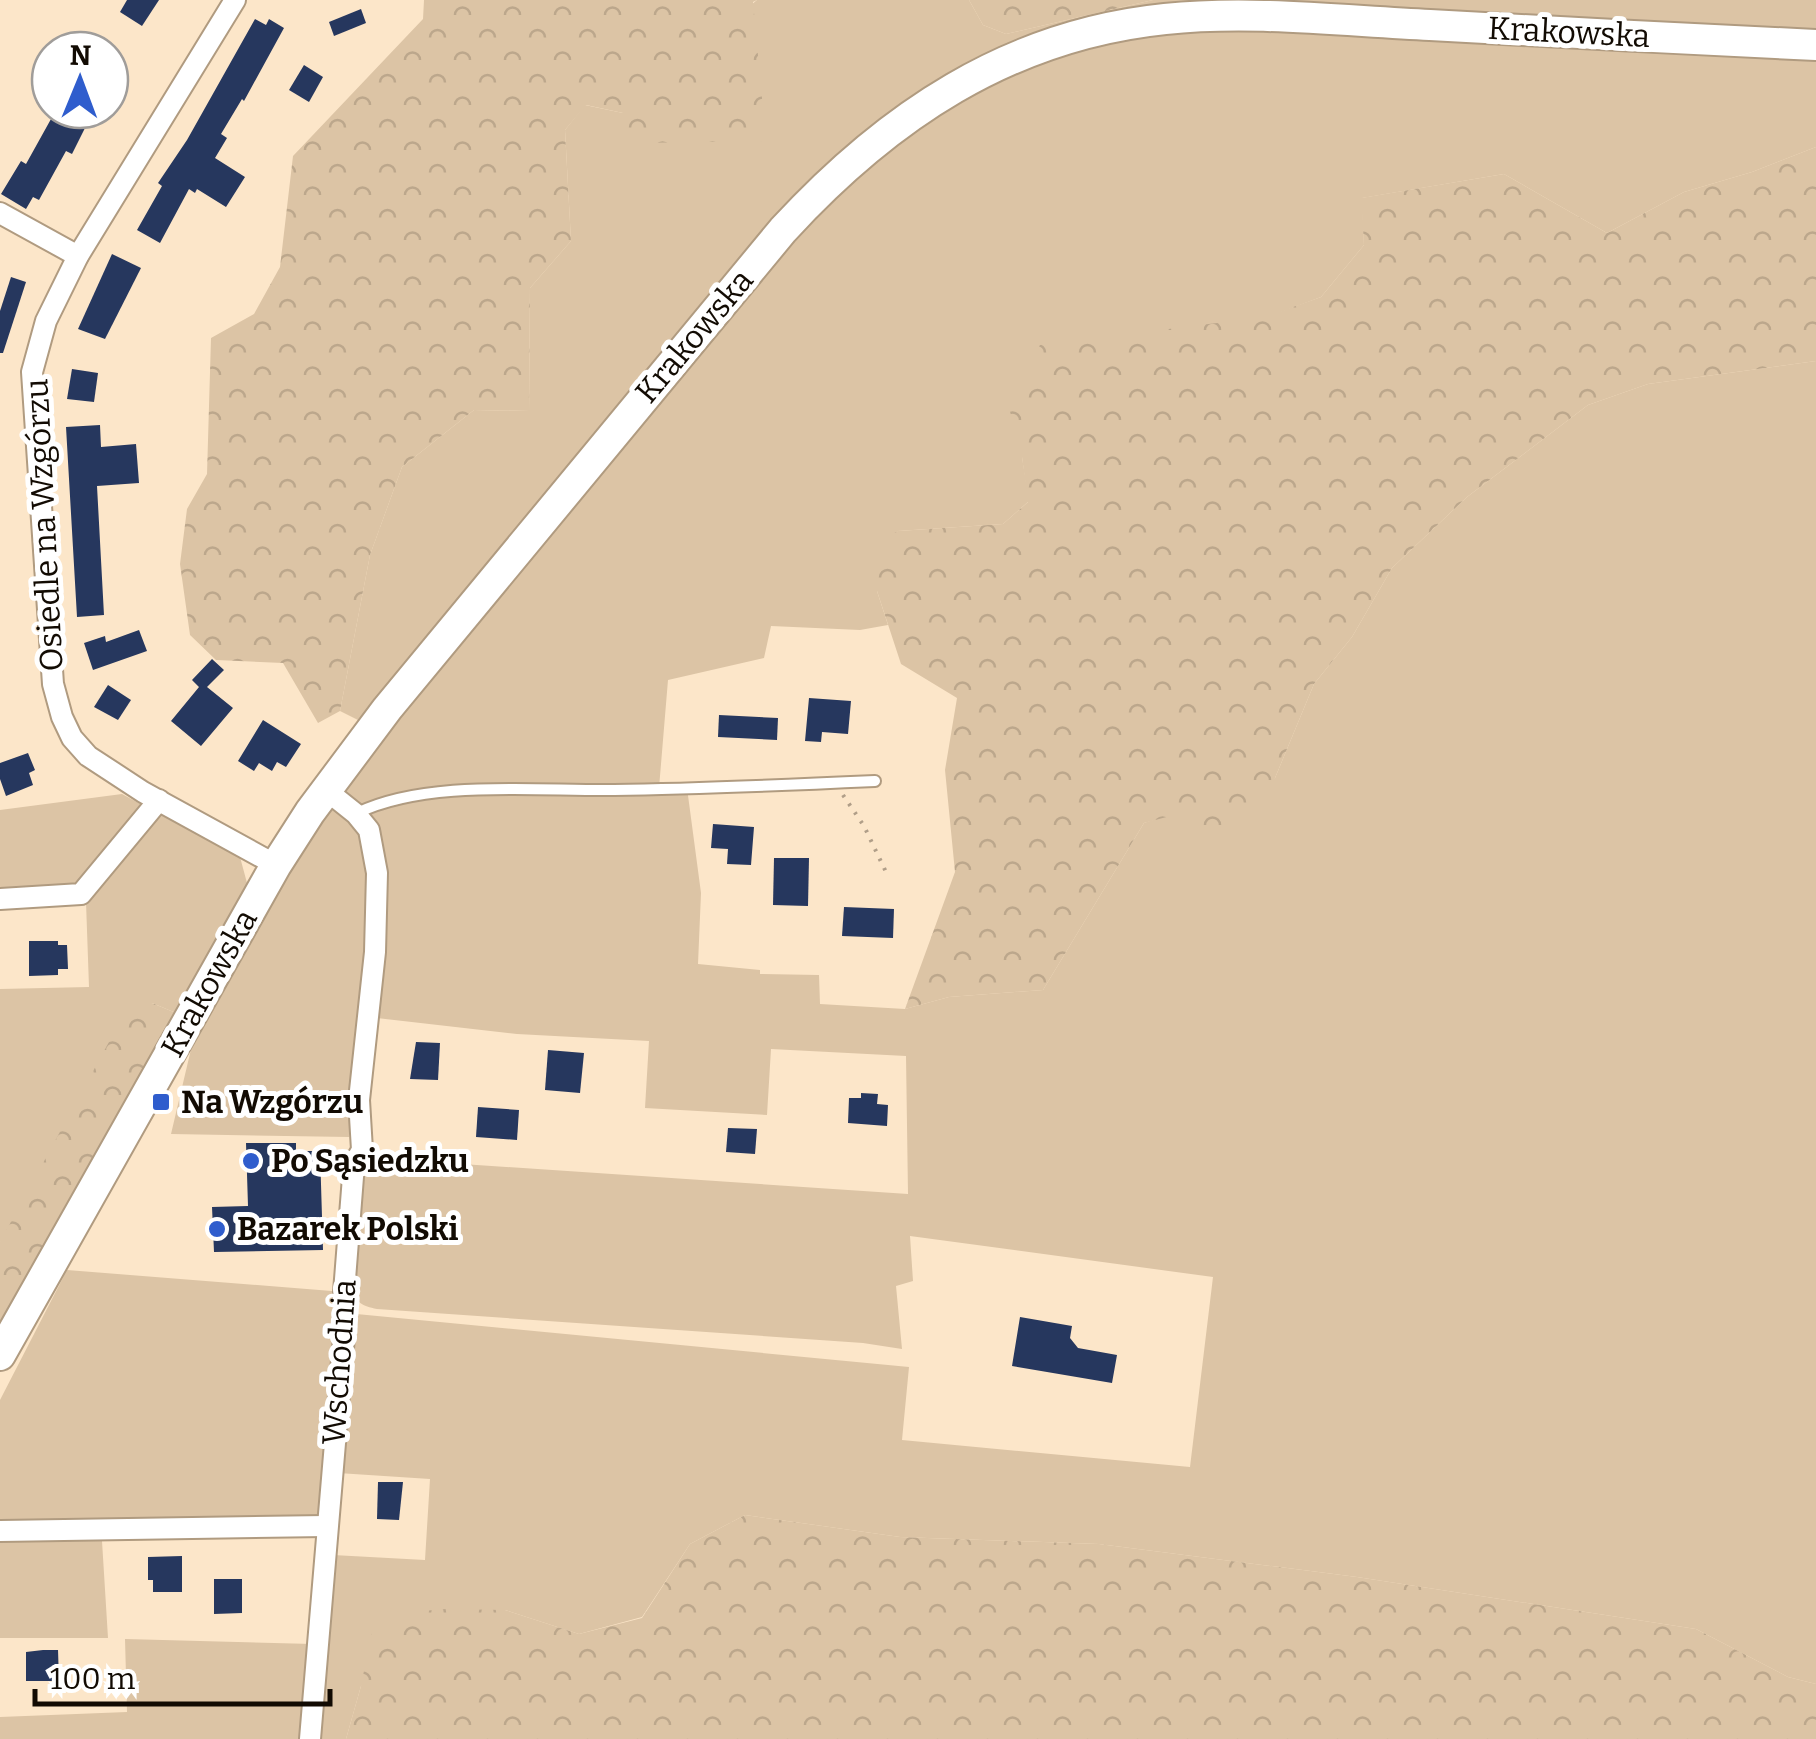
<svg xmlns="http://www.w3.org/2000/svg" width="1816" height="1739" font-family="Bitter,serif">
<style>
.grass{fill:#dcc4a5}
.forest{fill:url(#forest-crowns)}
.building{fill:#26375e}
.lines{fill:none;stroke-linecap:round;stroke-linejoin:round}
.lane-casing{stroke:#b09b80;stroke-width:14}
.street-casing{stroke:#b09b80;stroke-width:24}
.secondary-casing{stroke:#b09b80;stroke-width:34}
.path{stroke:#b09e88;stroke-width:4;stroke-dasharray:2.5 8;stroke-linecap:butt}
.lane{stroke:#fff;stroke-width:10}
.street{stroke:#fff;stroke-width:20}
.secondary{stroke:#fff;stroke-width:30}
.poi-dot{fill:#2f5dcd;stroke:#fff;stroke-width:4}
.labels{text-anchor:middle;stroke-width:10;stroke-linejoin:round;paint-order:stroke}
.street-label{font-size:32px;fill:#120b03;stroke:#fff}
.poi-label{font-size:32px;font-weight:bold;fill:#120b03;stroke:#fff;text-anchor:start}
</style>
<defs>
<pattern id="forest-crowns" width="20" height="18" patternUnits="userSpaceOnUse" patternTransform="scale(2.5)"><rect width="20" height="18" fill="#dcc4a5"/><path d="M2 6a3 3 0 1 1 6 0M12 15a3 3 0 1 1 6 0" fill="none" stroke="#bca78c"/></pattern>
</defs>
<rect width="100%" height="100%" fill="#fce6c9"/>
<g class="grass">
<path d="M 757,0 L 969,0 L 983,25 L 1006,34 L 1153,0 L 1816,0 L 1816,147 L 1752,172 L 1684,192 L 1607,233 L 1504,174 L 1362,198 L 1364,245 L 1321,297 L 1265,318 L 1022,457 L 1029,501 L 1003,524 L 898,531 L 877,591 L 888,625 L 860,630 L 771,626 L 764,658 L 668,680 L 659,788 L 687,788 L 701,893 L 698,964 L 760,970 L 760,974 L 819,975 L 820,1004 L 905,1009 L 949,997 L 1043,990 L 1144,823 L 1275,778 L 1314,684 L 1352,637 L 1392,568 L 1467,497 L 1588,405 L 1648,384 L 1816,361 L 1816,1684 L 1788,1677 L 1696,1629 L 1357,1577 L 1099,1544 L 900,1537 L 745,1515 L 690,1544 L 642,1617 L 579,1634 L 505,1610 L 361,1686 L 346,1739 L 315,1739 L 333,1555 L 425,1560 L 430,1479 L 338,1473 L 321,1536 L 102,1541 L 108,1638 L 0,1638 L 0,1400 L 67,1270 L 344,1292 L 346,1313 L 909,1367 L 902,1440 L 1190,1467 L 1213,1277 L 910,1236 L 913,1281 L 896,1286 L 902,1349 L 863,1343 L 377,1309 C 362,1306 356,1303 352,1287 L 363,1170 L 373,1158 L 908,1194 L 906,1056 L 771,1049 L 767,1115 L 645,1108 L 649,1041 L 517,1034 L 368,1017 L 364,1018 L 349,1137 L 171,1134 L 192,1045 L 326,790 L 374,728 L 340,711 L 370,555 L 402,467 L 474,410 L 529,411 L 530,288 L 571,241 L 565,130 L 585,105 L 623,113 Z"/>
<path d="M 122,794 L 146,807 L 82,885 L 0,893 L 0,810 Z"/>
<path d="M 162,815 L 240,857 L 247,883 L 176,1013 L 152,1003 L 0,1243 L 0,989 L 89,987 L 86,902 L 142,831 Z"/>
<path d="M 125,1639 L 313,1644 L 304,1739 L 0,1739 L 0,1717 L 127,1712 Z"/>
</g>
<g class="forest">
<path d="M 424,0 L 757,0 L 753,2 L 766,141 L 634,143 L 623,113 L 586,105 L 565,130 L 571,241 L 530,288 L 529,411 L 474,410 L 402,467 L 370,555 L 340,711 L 318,723 L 283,663 L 216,660 L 190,635 L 180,564 L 187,509 L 207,474 L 211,338 L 254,314 L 280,267 L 293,156 L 423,19 Z"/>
<path d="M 969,0 L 1153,0 L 1006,34 L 983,25 Z"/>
<path d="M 1816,147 L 1816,361 L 1648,384 L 1588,405 L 1467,497 L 1392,568 L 1352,637 L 1314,684 L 1275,778 L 1227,839 L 1174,815 L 1144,823 L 1043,990 L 949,997 L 905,1009 L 955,872 L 945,770 L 957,698 L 901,664 L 877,591 L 876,543 L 898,531 L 1003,524 L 1028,502 L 1022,457 L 1007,400 L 1040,345 L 1265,317 L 1321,297 L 1364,245 L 1361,198 L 1504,174 L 1607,233 L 1684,192 L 1752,172 Z"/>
<path d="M 152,1003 L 176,1013 L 0,1330 L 0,1242 L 128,1007 Z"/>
<path d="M 745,1515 L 900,1537 L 1099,1544 L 1357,1577 L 1696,1629 L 1788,1677 L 1816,1684 L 1816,1739 L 346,1739 L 361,1686 L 375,1615 L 446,1609 L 505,1610 L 579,1634 L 642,1618 L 690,1544 Z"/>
</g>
<g class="building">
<path d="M 127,0 L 159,0 L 142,26 L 120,12 Z"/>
<path d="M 361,9 L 366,23 L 334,36 L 329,22 Z"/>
<path d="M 255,19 L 266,25 L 269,19 L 284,28 L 244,101 L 242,99 L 221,134 L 227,138 L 215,158 L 245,177 L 226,207 L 197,189 L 195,193 L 189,189 L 160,243 L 137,230 L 162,186 L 158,183 L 187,140 Z"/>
<path d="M 304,65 L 323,77 L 309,102 L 289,90 Z"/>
<path d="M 56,110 L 94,110 L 72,154 L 66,151 L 39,200 L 33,197 L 26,209 L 1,194 L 21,161 L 26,164 Z"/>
<path d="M 112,254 L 141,268 L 105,339 L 78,329 Z"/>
<path d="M 11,277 L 26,282 L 3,353 L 0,353 L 0,311 Z"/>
<path d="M 72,369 L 98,373 L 94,402 L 67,399 Z"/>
<path d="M 100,425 L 101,447 L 136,444 L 139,483 L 97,486 L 104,615 L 77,617 L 66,427 Z"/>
<path d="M 139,630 L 147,651 L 93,670 L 84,643 L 105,636 L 106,642 Z"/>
<path d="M 212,659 L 224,670 L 207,687 L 233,708 L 201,746 L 171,721 L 199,687 L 192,680 Z"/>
<path d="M 108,685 L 131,700 L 118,720 L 94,707 Z"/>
<path d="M 809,698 L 851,701 L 848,734 L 822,732 L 821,742 L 805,741 Z"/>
<path d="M 719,715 L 778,718 L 777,740 L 718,737 Z"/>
<path d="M 263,720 L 301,744 L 286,767 L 277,762 L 272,771 L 259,763 L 254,771 L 238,761 Z"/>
<path d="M 28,753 L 35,770 L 29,773 L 33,785 L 6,796 L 0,779 L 0,763 Z"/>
<path d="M 713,824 L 754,827 L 751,865 L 727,864 L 728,849 L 711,848 Z"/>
<path d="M 774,858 L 809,858 L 808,906 L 773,905 Z"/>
<path d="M 844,907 L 894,909 L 893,938 L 842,936 Z"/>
<path d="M 29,941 L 58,941 L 58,945 L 67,945 L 68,969 L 58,969 L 58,975 L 29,976 Z"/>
<path d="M 416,1042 L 440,1043 L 438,1080 L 410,1079 Z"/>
<path d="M 548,1050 L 584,1053 L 580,1093 L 545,1090 Z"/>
<path d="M 861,1093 L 878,1094 L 877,1104 L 888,1105 L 887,1126 L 848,1123 L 849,1098 L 861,1098 Z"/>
<path d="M 478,1107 L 519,1110 L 517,1140 L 476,1137 Z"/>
<path d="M 728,1128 L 757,1129 L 755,1154 L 726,1152 Z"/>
<path d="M 246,1143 L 296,1143 L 296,1151 L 320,1151 L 323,1250 L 214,1252 L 212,1207 L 248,1206 Z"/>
<path d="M 1020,1317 L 1072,1326 L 1070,1338 L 1078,1348 L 1117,1355 L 1112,1383 L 1012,1366 Z"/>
<path d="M 378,1482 L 403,1482 L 399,1520 L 377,1519 Z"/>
<path d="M 182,1556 L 182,1592 L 153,1592 L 153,1580 L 148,1580 L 148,1557 Z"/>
<path d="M 214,1579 L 242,1579 L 242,1613 L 214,1614 Z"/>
<path d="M 43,1650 L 58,1650 L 59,1681 L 26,1681 L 26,1652 Z"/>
</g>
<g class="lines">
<g class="lane-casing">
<path id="lane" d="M 357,813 C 427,779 536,791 614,790 C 701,789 788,785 875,781"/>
</g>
<g class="street-casing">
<g id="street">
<path d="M 235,0 L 78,256 L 46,321 L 32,372 L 53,684 L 62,717 L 72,738 L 88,756 L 143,792 L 276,865"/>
<path d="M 0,213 L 78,256"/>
<path d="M 0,899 L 81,894 L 159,800"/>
<path d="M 0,1531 L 326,1526"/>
<path d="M 310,1739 L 346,1313 L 344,1292 L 354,1164 L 362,1150 L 359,1100 L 375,952 L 377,873 L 369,830 L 356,814 L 326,790"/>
</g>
</g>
<g class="secondary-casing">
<path id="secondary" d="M 0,1355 L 276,865 L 310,812 L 387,709 L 783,230 C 887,117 1008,35 1165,19 C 1252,10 1343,21 1430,25 C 1559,32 1687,39 1816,45"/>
</g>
<path class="path" d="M 843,795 L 864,826 L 886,872"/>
<use href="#lane" class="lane"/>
<use href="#street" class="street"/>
<use href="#secondary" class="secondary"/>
</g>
<g class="poi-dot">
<rect x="151" y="1092" width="20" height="20" rx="5"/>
<circle cx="251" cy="1161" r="10"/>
<circle cx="217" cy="1229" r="10"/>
</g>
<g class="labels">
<g class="street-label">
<text transform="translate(1569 32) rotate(3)" y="11">Krakowska</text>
<text transform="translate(694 336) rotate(-50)" y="11">Krakowska</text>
<text transform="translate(44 525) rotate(-93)" y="11">Osiedle na Wzgórzu</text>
<text transform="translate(209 983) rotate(-61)" y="11">Krakowska</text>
<text transform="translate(339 1362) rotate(-86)" y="11">Wschodnia</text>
</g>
<g class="poi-label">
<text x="181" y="1113">Na Wzgórzu</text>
<text x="271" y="1172">Po Sąsiedzku</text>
<text x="237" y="1240">Bazarek Polski</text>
</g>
</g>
<g transform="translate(80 80) rotate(1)"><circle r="48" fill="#ffffff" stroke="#a09d9a" stroke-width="2.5"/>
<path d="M0-8L18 38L0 25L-18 38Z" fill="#2f5dcd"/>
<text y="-15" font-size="28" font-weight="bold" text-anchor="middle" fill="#120b03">N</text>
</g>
<path d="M35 1689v15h295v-15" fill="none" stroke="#120b03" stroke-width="5"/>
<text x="50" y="1689" font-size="30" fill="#120b03" stroke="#ffffff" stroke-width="8" paint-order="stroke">100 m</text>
</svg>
